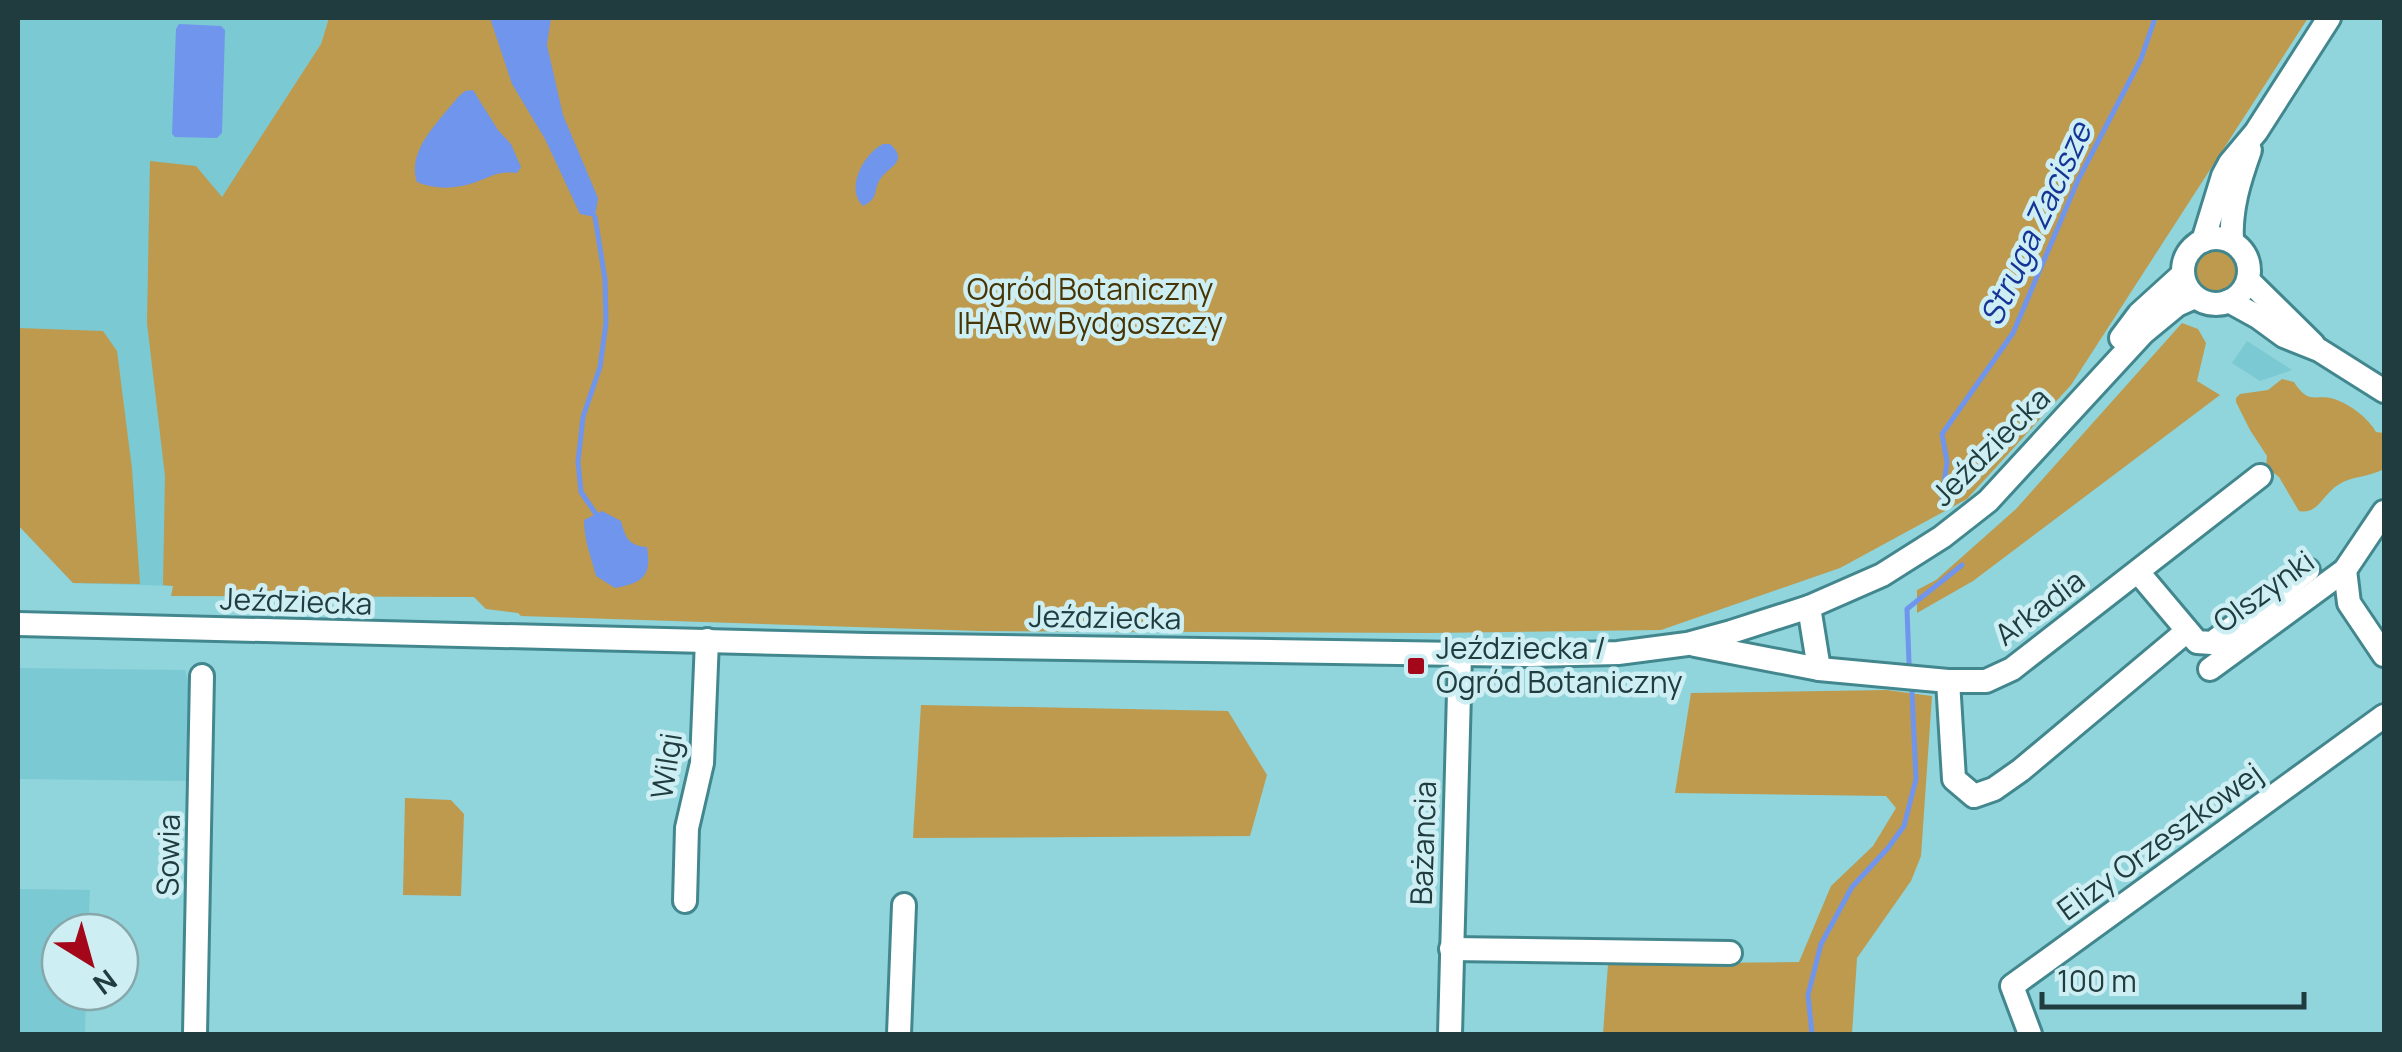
<svg xmlns="http://www.w3.org/2000/svg" width="2402" height="1052" font-family="Manrope,sans-serif">
<style>
.built{fill:#7bc9d3}
.green{fill:#bd9a4e}
.water{fill:#7095ec}
.lines{fill:none;stroke-linecap:round;stroke-linejoin:round}
.stream{stroke:#7095ec;stroke-width:5}
.minor-casing{stroke:#43878e;stroke-width:28}
.minor{stroke:#fff;stroke-width:22}
.poi-dot{fill:#a30719;stroke:#cdeef2;stroke-width:4}
.labels{text-anchor:middle;stroke-width:9;stroke-linejoin:round;paint-order:stroke}
.park-label{font-size:30px;fill:#483505;stroke:#cdeef2}
.street-label{font-size:30px;fill:#203c3f;stroke:#cdeef2}
.poi-label{font-size:30px;fill:#203c3f;stroke:#cdeef2;text-anchor:start}
.water-label{font-size:32px;font-style:italic;fill:#163497;stroke:#cdeef2}
</style>
<rect width="100%" height="100%" fill="#90d4dc"/>
<g class="built">
<path d="M 18,18 L 329,18 L 321,44 L 236,177 L 192,238 L 173,586 L 73,583 L 18,525 Z"/>
<path d="M 2247,341 L 2292,370 L 2260,381 L 2232,363 Z"/>
<path d="M 18,668 L 185,670 L 193,697 L 190,781 L 18,779 Z"/>
<path d="M 18,889 L 90,890 L 88,932 L 60,932 L 60,992 L 86,992 L 85,1034 L 18,1034 Z"/>
</g>
<g class="green">
<path d="M 329,18 L 2308,18 L 2071,385 L 1967,499 L 1840,568 L 1661,630 L 1428,633 L 980,631 L 521,616 L 518,613 L 486,609 L 474,597 L 171,596 L 173,586 L 163,585 L 165,476 L 147,323 L 150,161 L 196,166 L 222,197 L 321,44 Z"/>
<circle cx="2217" cy="271" r="22"/>
<path d="M 2182,323 L 2198,329 L 2206,343 L 2197,381 L 2220,395 L 1973,581 L 1917,613 L 1917,590 L 1936,580 L 2016,509 Z"/>
<path d="M 18,328 L 103,331 L 117,351 L 132,469 L 140,584 L 73,583 L 18,525 Z"/>
<path d="M 2282,379 L 2294,382 C 2310,407 2316,392 2337,400 C 2352,406 2368,418 2376,432 L 2384,433 L 2384,469 C 2370,477 2351,476 2338,485 C 2323,494 2318,515 2299,511 L 2279,477 L 2266,467 L 2267,456 L 2250,430 L 2236,402 L 2236,398 L 2240,394 L 2268,390 Z"/>
<path d="M 1887,690 L 1932,696 L 1921,856 L 1911,881 L 1857,958 L 1852,1034 L 1603,1034 L 1608,964 L 1799,962 L 1831,886 L 1873,846 L 1896,808 L 1886,796 L 1675,793 L 1691,693 Z"/>
<path d="M 921,705 L 1228,711 L 1267,775 L 1250,836 L 913,838 Z"/>
<path d="M 405,798 L 451,800 L 464,814 L 461,896 L 403,895 Z"/>
</g>
<g class="water">
<path d="M 490,18 L 551,18 L 547,45 L 563,115 L 598,198 L 595,217 L 580,214 L 545,139 L 512,84 Z"/>
<path d="M 179,24 L 221,26 L 225,30 L 222,133 L 217,138 L 175,137 L 172,134 L 176,29 Z"/>
<path d="M 473,90 L 498,130 L 511,144 L 521,167 L 517,173 C 496,171 494,176 476,182 C 456,189 436,190 417,182 C 406,151 440,120 458,97 L 465,91 Z"/>
<path d="M 883,144 L 890,144 C 909,161 890,166 881,178 C 872,191 880,198 863,206 C 845,189 863,154 883,144 Z"/>
<path d="M 602,511 L 621,521 C 625,537 629,546 647,547 C 652,576 643,583 615,588 L 596,576 C 591,556 584,541 584,520 Z"/>
</g>
<g class="lines">
<g class="stream">
<path d="M 595,217 L 605,279 L 606,323 L 600,367 L 583,417 L 578,462 L 581,492 L 596,514"/>
<path d="M 1942,499 L 1947,462 L 1942,434 L 2013,333 L 2078,180 L 2141,59 L 2155,18"/>
<path d="M 1909,663 L 1907,609 L 1962,565"/>
<path d="M 1812,1034 L 1808,995 L 1821,944 L 1852,887 L 1888,848 L 1904,826 L 1916,779 L 1912,692"/>
</g>
<g class="minor-casing">
<g id="minor">
<circle cx="2216" cy="271" r="33"/>
<path d="M 2203,241 L 2223,176 L 2230,163 L 2256,132 L 2329,18"/>
<path d="M 2232,242 C 2230,209 2239,181 2250,150"/>
<path d="M 2248,280 L 2313,344"/>
<path d="M 2229,301 L 2258,317 L 2284,336 L 2319,350 L 2384,391"/>
<path d="M 2121,338 L 2139,314 L 2183,274"/>
<path d="M 2345,570 L 2349,603 L 2384,655"/>
<path d="M 2138,572 L 2197,642 L 2212,643 L 2308,570"/>
<path d="M 1809,607 L 1819,669"/>
<path d="M 18,624 L 868,645 L 1530,655 L 1618,653 L 1687,644 L 1731,632 L 1809,607 L 1882,575 L 1942,537 L 1988,501 L 2143,333 L 2177,305 L 2195,297"/>
<path d="M 1695,645 L 1819,669 L 1948,681 L 1986,681 L 2012,669 L 2260,476"/>
<path d="M 2210,669 L 2345,570 L 2384,512"/>
<path d="M 1948,681 L 1954,779 L 1974,796 L 1994,789 L 2021,770 L 2187,631"/>
<path d="M 685,901 L 687,828 L 702,763 L 707,640"/>
<path d="M 1451,949 L 1730,953"/>
<path d="M 195,1034 L 202,676"/>
<path d="M 899,1034 L 904,905"/>
<path d="M 1450,1034 L 1460,654"/>
<path d="M 2030,1034 L 2012,986 L 2384,716"/>
</g>
</g>
<use href="#minor" class="minor"/>
</g>
<rect class="poi-dot" x="1406" y="656" width="20" height="20" rx="5"/>
<g class="labels">
<g class="park-label">
<text x="1090" y="300">Ogród Botaniczny<tspan x="1090" dy="34">IHAR w Bydgoszczy</tspan></text>
</g>
<g class="street-label">
<text transform="translate(1991 447) rotate(-45)" y="10">Jeździecka</text>
<text transform="translate(2264 592) rotate(-36)" y="10">Olszynki</text>
<text transform="translate(296 602) rotate(2)" y="10">Jeździecka</text>
<text transform="translate(2040 608) rotate(-37)" y="10">Arkadia</text>
<text transform="translate(1105 618) rotate(1)" y="10">Jeździecka</text>
<text transform="translate(667 766) rotate(-81)" y="10">Wilgi</text>
<text transform="translate(2160 842) rotate(-36)" y="10">Elizy Orzeszkowej</text>
<text transform="translate(1424 843) rotate(-88)" y="10">Bażancia</text>
<text transform="translate(169 855) rotate(-89)" y="10">Sowia</text>
</g>
<g class="poi-label">
<text x="1436" y="659">Jeździecka /<tspan x="1436" dy="34">Ogród Botaniczny</tspan></text>
</g>
<g class="water-label">
<text transform="translate(2036 224) rotate(-65)" y="11">Struga Zacisze</text>
</g>
</g>
<rect width="2402" height="1052" fill="none" stroke="#203c3f" stroke-width="40"/>
<g transform="translate(90 962) rotate(143)"><circle r="48" fill="#cdeef2" stroke="#88a7aa" stroke-width="2.5"/>
<path d="M0-8L18 38L0 25L-18 38Z" fill="#a30719"/>
<text y="-15" font-size="28" font-weight="bold" text-anchor="middle" fill="#203c3f">N</text>
</g>
<path d="M2042 992v15h262v-15" fill="none" stroke="#203c3f" stroke-width="5"/>
<text x="2057" y="992" font-size="30" fill="#203c3f" stroke="#cdeef2" stroke-width="8" paint-order="stroke">100 m</text>
</svg>
